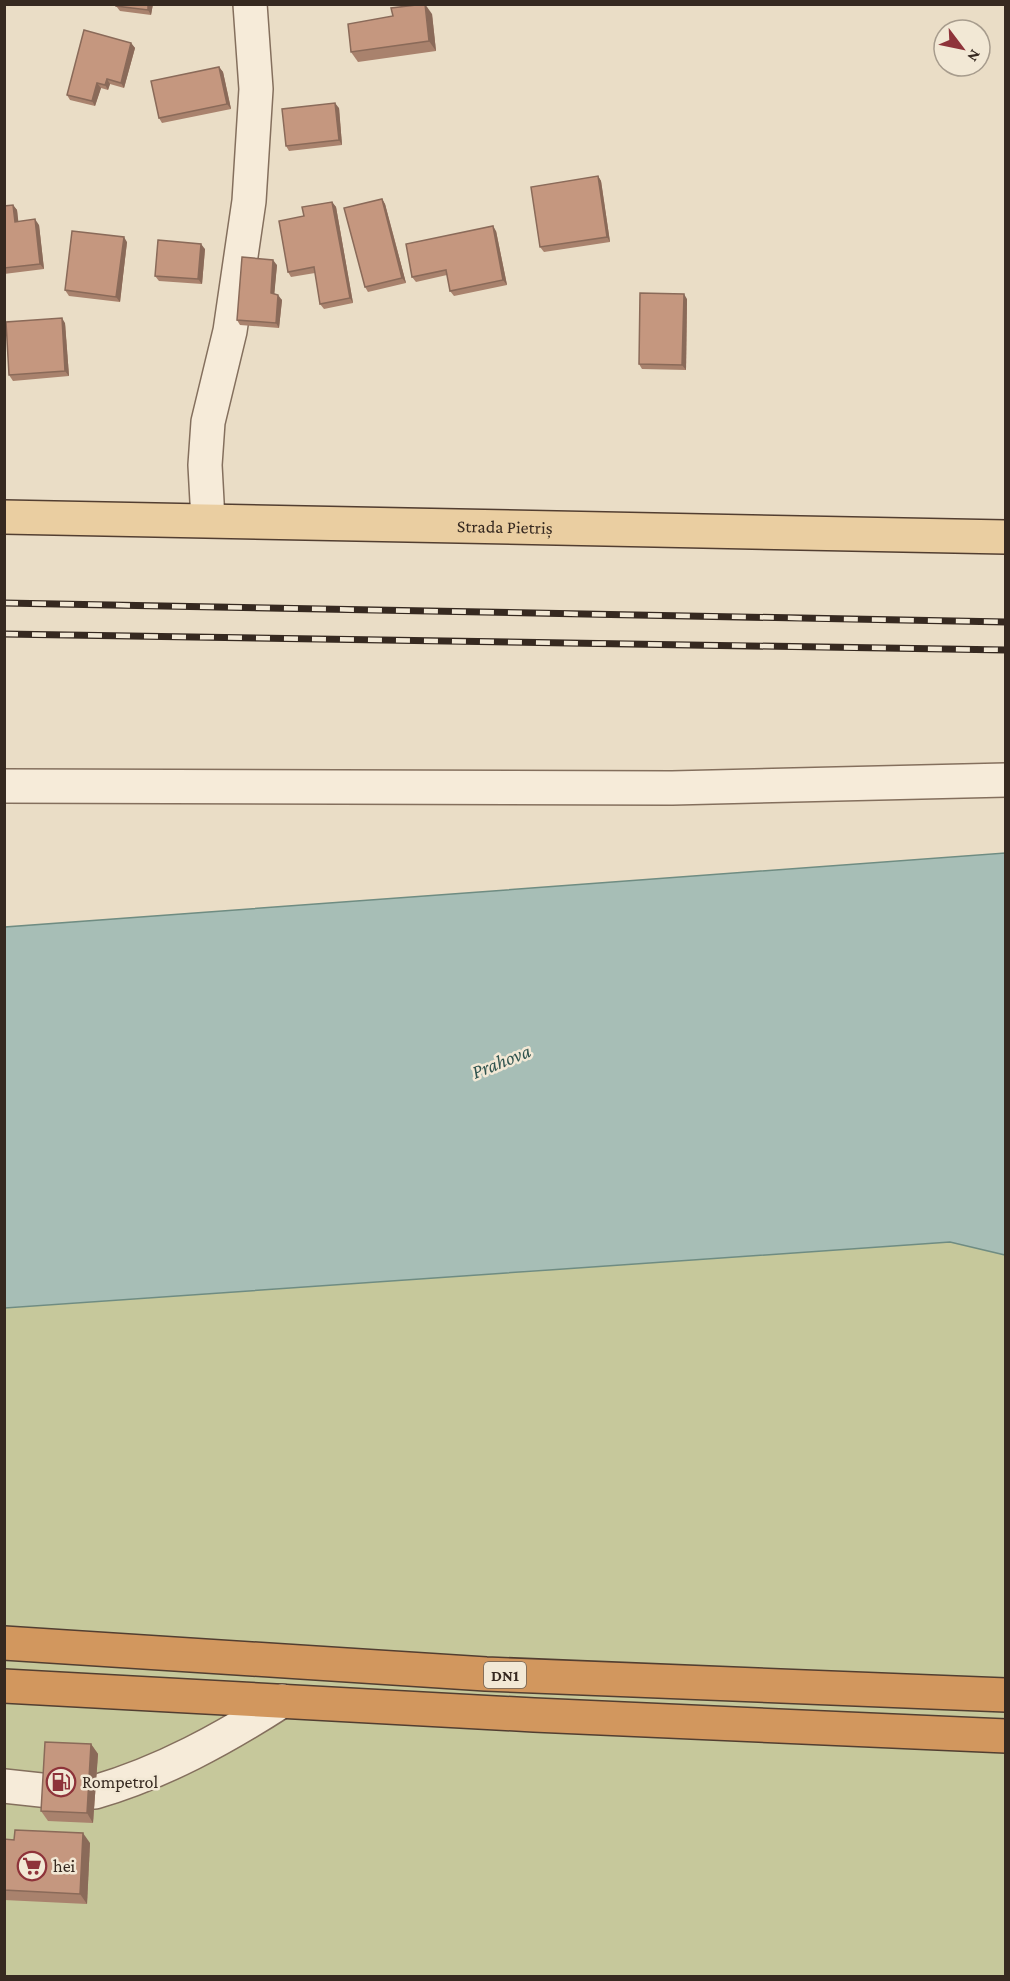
<svg xmlns="http://www.w3.org/2000/svg" width="1010" height="1981" font-family="'Crimson Pro',serif">
<style>
.green{fill:#c6c89b}
.water{fill:#a7beb6;stroke:#6f8c82;stroke-width:1.5}
.lines{fill:none;stroke-linecap:round;stroke-linejoin:round}
.minor-casing{stroke:#846f5d;stroke-width:36}
.major-casing{stroke:#523e31;stroke-width:36}
.highway-casing{stroke:#523e31;stroke-width:36}
.minor{stroke:#f6ebd9;stroke-width:33}
.major{stroke:#eacea1;stroke-width:33}
.highway{stroke:#d2975e;stroke-width:33}
.rail-casing{stroke:#362920;stroke-width:7}
.rail{stroke:#f2e8d5;stroke-width:4.5;stroke-dasharray:14;stroke-linecap:butt}
.wall{fill:#a9826d}
.shaded-wall{fill:#8a6a59}
.building{fill:#c5977f;stroke:#8a6a59;stroke-width:1.5}
.labels{text-anchor:middle;stroke-width:5;stroke-linejoin:round;paint-order:stroke}
.shield{fill:#f2e8d5;stroke:#6e6256;stroke-width:1.5}
.shield-label{font-size:16px;font-weight:bold;fill:#362920}
.street-label{font-size:18px;fill:#362920;stroke:#f2e8d5}
.poi-label{font-size:18px;fill:#362920;stroke:#f2e8d5;text-anchor:start}
.water-label{font-size:20px;font-style:italic;fill:#30544f;stroke:#f2e8d5}
</style>
<rect width="100%" height="100%" fill="#eaddc6"/>
<path class="green" d="M 950,1242 L 1005,1255 L 1005,1976 L 5,1976 L 5,1308 Z"/>
<path class="water" d="M 1005,853 L 1005,1255 L 950,1242 L 5,1308 L 5,927 Z"/>
<g class="lines">
<g class="minor-casing">
<g id="minor">
<path d="M 208,520 L 205,465 L 208,422 L 230,331 L 249,201 L 256,89 L 250,4"/>
<path d="M 4,786 L 672,788 L 1006,780"/>
<path d="M 4,1786 L 50,1791"/>
<path d="M 95,1792 C 163,1772 223,1739 282,1701"/>
</g>
</g>
<g class="major-casing">
<g id="major">
<path id="s1" d="M 4,517 L 1006,537"/>
</g>
</g>
<g class="highway-casing">
<g id="highway">
<path d="M 4,1643 L 486,1674 L 1006,1695"/>
<path d="M 4,1686 L 534,1715 L 1006,1736"/>
</g>
</g>
<use href="#minor" class="minor"/>
<use href="#major" class="major"/>
<use href="#highway" class="highway"/>
<g class="rail-casing">
<g id="rail">
<path d="M 4,603 L 1006,622"/>
<path d="M 4,634 L 1006,650"/>
</g>
</g>
<use href="#rail" class="rail"/>
</g>
<g class="wall">
<path d="M 153,4 L 151,15 L 120,11 L 116,6 Z"/>
<path d="M 432,14 L 436,51 L 358,62 L 351,52 Z"/>
<path d="M 131,43 L 135,48 L 124,88 L 110,84 L 108,90 L 101,88 L 95,106 L 70,100 L 67,95 Z"/>
<path d="M 219,67 L 223,72 L 231,109 L 162,123 L 159,118 Z"/>
<path d="M 339,108 L 342,145 L 289,151 L 286,146 Z"/>
<path d="M 598,176 L 601,181 L 610,242 L 544,252 L 540,247 Z"/>
<path d="M 382,199 L 385,204 L 406,283 L 368,292 L 365,287 Z"/>
<path d="M 332,202 L 336,207 L 353,303 L 324,309 L 320,304 L 315,273 L 291,277 L 288,272 L 304,216 Z"/>
<path d="M 13,205 L 17,210 L 18,222 L 39,225 L 44,269 L 4,274 L 4,206 Z"/>
<path d="M 496,231 L 507,285 L 454,296 L 450,291 L 447,275 L 416,282 L 412,277 Z"/>
<path d="M 127,242 L 120,302 L 69,296 L 65,290 Z"/>
<path d="M 205,249 L 202,284 L 159,281 L 155,276 Z"/>
<path d="M 277,265 L 274,294 L 282,300 L 279,328 L 240,325 L 237,320 Z"/>
<path d="M 687,299 L 686,370 L 642,369 L 639,364 Z"/>
<path d="M 65,323 L 69,376 L 13,381 L 9,375 Z"/>
<path d="M 91,1744 L 98,1754 L 93,1823 L 48,1821 L 41,1811 Z"/>
<path d="M 4,1839 L 90,1843 L 87,1904 L 4,1900 Z"/>
</g>
<g class="shaded-wall">
<path d="M 148,4 L 153,4 L 151,15 L 148,10 Z"/>
<path d="M 425,4 L 432,14 L 436,51 L 429,41 Z"/>
<path d="M 131,43 L 135,48 L 124,88 L 121,83 Z"/>
<path d="M 219,67 L 223,72 L 231,109 L 227,104 Z"/>
<path d="M 107,79 L 110,84 L 108,90 L 105,85 Z"/>
<path d="M 97,83 L 101,88 L 95,106 L 92,101 Z"/>
<path d="M 335,103 L 339,108 L 342,145 L 339,140 Z"/>
<path d="M 598,176 L 601,181 L 610,242 L 607,237 Z"/>
<path d="M 382,199 L 385,204 L 406,283 L 402,278 Z"/>
<path d="M 332,202 L 336,207 L 353,303 L 350,298 Z"/>
<path d="M 13,205 L 17,210 L 19,227 L 15,222 Z"/>
<path d="M 35,219 L 39,225 L 44,269 L 40,264 Z"/>
<path d="M 493,226 L 496,231 L 507,285 L 503,280 Z"/>
<path d="M 124,237 L 127,242 L 120,302 L 116,297 Z"/>
<path d="M 201,244 L 205,249 L 202,284 L 198,279 Z"/>
<path d="M 273,260 L 277,265 L 274,298 L 271,293 Z"/>
<path d="M 684,294 L 687,299 L 686,370 L 682,365 Z"/>
<path d="M 278,295 L 282,300 L 279,328 L 276,323 Z"/>
<path d="M 62,318 L 65,323 L 69,376 L 65,371 Z"/>
<path d="M 91,1744 L 98,1754 L 93,1823 L 87,1813 Z"/>
<path d="M 83,1833 L 90,1843 L 87,1904 L 80,1894 Z"/>
</g>
<g class="building">
<path d="M 116,4 L 148,4 L 148,10 L 116,6 Z"/>
<path d="M 425,4 L 429,41 L 351,52 L 348,24 L 393,16 L 391,8 Z"/>
<path d="M 84,30 L 131,43 L 121,83 L 107,79 L 105,85 L 97,83 L 92,101 L 67,95 Z"/>
<path d="M 219,67 L 227,104 L 159,118 L 151,81 Z"/>
<path d="M 335,103 L 339,140 L 286,146 L 282,109 Z"/>
<path d="M 598,176 L 607,237 L 540,247 L 531,187 Z"/>
<path d="M 382,199 L 402,278 L 365,287 L 344,208 Z"/>
<path d="M 332,202 L 350,298 L 320,304 L 314,267 L 288,272 L 279,221 L 304,216 L 302,207 Z"/>
<path d="M 13,205 L 15,222 L 35,219 L 40,264 L 4,268 L 4,206 Z"/>
<path d="M 493,226 L 503,280 L 450,291 L 446,270 L 412,277 L 406,244 Z"/>
<path d="M 72,231 L 124,237 L 116,297 L 65,290 Z"/>
<path d="M 158,240 L 201,244 L 198,279 L 155,276 Z"/>
<path d="M 242,257 L 273,260 L 271,293 L 278,295 L 276,323 L 237,320 Z"/>
<path d="M 640,293 L 684,294 L 682,365 L 639,364 Z"/>
<path d="M 62,318 L 65,371 L 9,375 L 6,322 Z"/>
<path d="M 45,1742 L 91,1744 L 87,1813 L 41,1811 Z"/>
<path d="M 15,1830 L 83,1833 L 80,1894 L 4,1890 L 4,1839 L 14,1840 Z"/>
</g>
<defs>
<g id="fuel-ring" transform="scale(1.5)"><circle r="9.5" fill="#f2e8d5" stroke="#8e333a" stroke-width="1.5"/><path d="M-5.5-6h7V0h2V4h1.3V-2.5L3-4.5l.8-.8L6-3V5H2.5V1h-1V6h-7ZM-4.2-4.7v3.2H.2V-4.7Z" fill="#8e333a"/></g>
<g id="supermarket-ring" transform="scale(1.5)"><circle r="9.5" fill="#f2e8d5" stroke="#8e333a" stroke-width="1.5"/><path d="M-6-5.5h2.5l.6 2H6L4.5 2H-2.5L-4.4-4H-6ZM-1.5 3.2a1.3 1.3 0 1 0 .1 0ZM3 3.2a1.3 1.3 0 1 0 .1 0Z" fill="#8e333a"/></g>
</defs>
<g fill-rule="evenodd">
<use href="#fuel-ring" x="61" y="1782"/>
<use href="#supermarket-ring" x="32" y="1866"/>
</g>
<g class="labels">
<rect class="shield" x="484" y="1662" width="42" height="26" rx="4.5"/>
<g class="shield-label">
<text x="505" y="1681">DN1</text>
</g>
<g class="street-label">
<text dy="6" stroke="none"><textPath href="#s1" startOffset="501">Strada Pietriș</textPath></text>
</g>
<g class="poi-label">
<text x="82" y="1788">Rompetrol</text>
<text x="53" y="1872">hei</text>
</g>
<g class="water-label">
<text transform="translate(501 1061) rotate(-22)" y="7">Prahova</text>
</g>
</g>
<rect width="1010" height="1981" fill="none" stroke="#362920" stroke-width="12"/>
<g transform="translate(962 48) rotate(122)"><circle r="28" fill="#f2e8d5" stroke="#a79c8d" stroke-width="1.5"/>
<path d="M0-4.5L10 22L0 15L-10 22Z" fill="#8e333a"/>
<text y="-9" font-size="16" font-weight="bold" text-anchor="middle" fill="#362920">N</text>
</g>
</svg>
